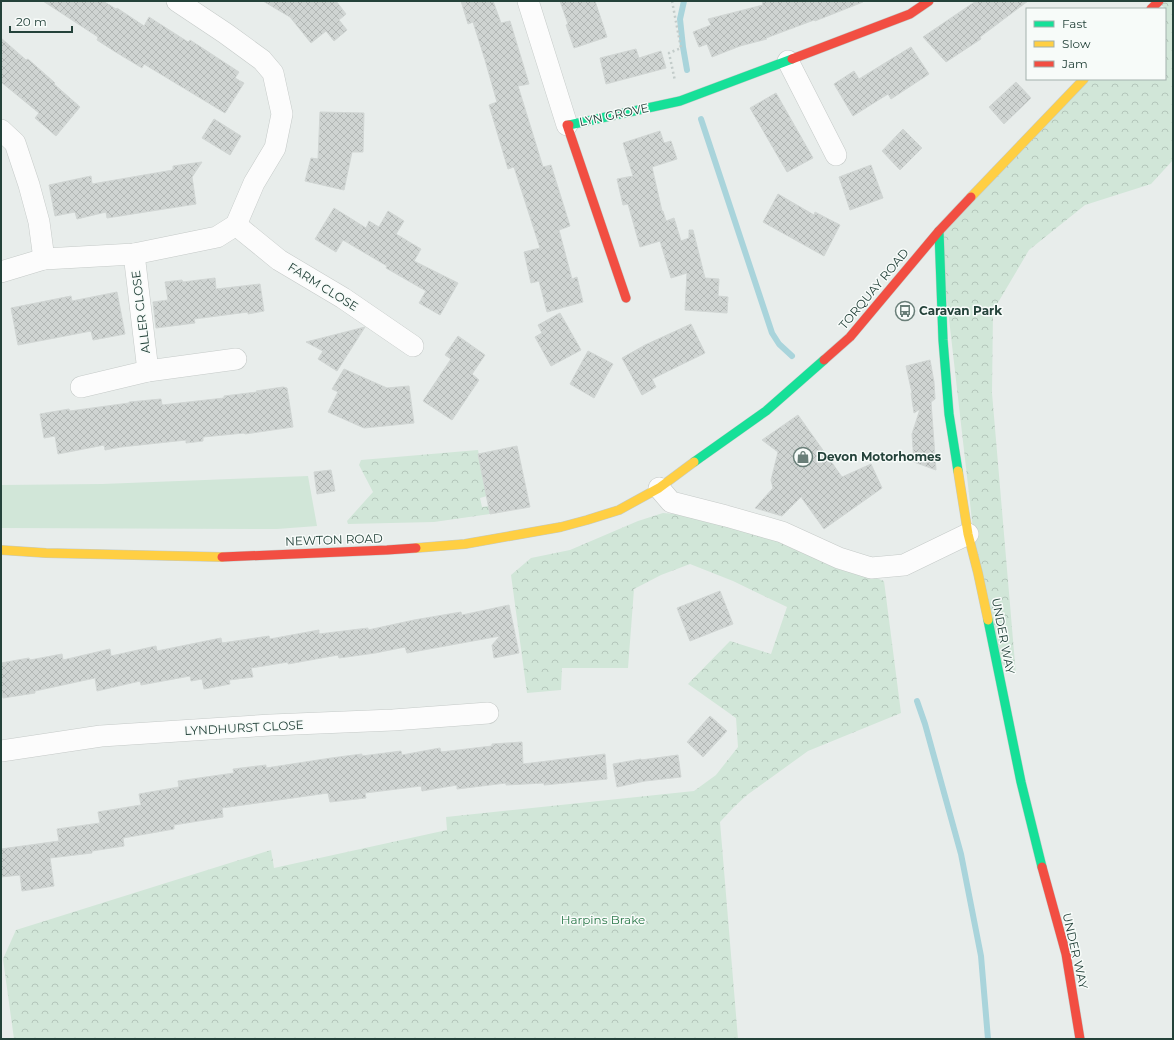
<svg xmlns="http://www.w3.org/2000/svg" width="1174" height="1040" font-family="Montserrat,sans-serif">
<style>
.green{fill:#d1e6d8}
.forest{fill:url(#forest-crowns)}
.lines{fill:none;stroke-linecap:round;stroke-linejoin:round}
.stream{stroke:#a9d4db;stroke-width:6}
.building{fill:url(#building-cross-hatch);stroke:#d1d6d4}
.street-casing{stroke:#c5cac8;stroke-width:22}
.fast-casing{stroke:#c3cbc8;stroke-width:10}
.slow-casing{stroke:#c3cbc8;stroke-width:10}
.jam-casing{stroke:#c3cbc8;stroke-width:10}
.path{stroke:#c3ccca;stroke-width:2.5;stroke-dasharray:2 3;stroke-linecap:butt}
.street{stroke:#fcfcfc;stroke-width:21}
.fast{stroke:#16e098;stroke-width:9}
.slow{stroke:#ffcf43;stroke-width:9}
.jam{stroke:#f24e42;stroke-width:9}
.labels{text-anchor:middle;stroke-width:3;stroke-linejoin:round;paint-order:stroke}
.street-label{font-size:12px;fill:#24423a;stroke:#f7fbf9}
.poi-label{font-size:12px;font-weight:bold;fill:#24423a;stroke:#f7fbf9;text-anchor:start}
.park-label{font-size:12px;fill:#2d7a4b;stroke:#f7fbf9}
</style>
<defs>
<pattern id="forest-crowns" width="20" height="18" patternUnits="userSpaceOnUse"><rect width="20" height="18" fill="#d1e6d8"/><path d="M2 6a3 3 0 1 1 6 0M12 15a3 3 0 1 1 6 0" fill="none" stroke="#b3c6ba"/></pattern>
<pattern id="building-cross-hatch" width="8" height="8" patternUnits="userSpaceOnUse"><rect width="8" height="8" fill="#cfd4d2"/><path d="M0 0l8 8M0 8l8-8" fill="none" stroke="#b2b7b5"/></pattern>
</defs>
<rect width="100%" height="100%" fill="#e8edeb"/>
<path class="green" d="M 308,476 L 317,526 L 277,529 L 1,528 L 1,485 L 102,484 Z"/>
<g class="forest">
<path d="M 1159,1 L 1173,1 L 1173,160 L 1151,184 L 1085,205 L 1029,250 L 993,311 L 992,393 L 1016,675 L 995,658 L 978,573 L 939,231 L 1084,79 L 1165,79 L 1165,9 Z"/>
<path d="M 478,450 L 487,496 L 480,498 L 482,507 L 489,506 L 490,514 L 434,522 L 348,524 L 347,521 L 373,492 L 359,465 L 361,460 Z"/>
<path d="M 663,513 L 690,515 L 778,540 L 884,581 L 901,713 L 808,751 L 747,795 L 734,807 L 720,822 L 738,1039 L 14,1039 L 3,959 L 16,930 L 271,850 L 274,868 L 447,830 L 446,817 L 694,791 L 716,775 L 738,747 L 736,718 L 688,684 L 730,641 L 771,654 L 787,607 L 733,581 L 690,564 L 661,575 L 634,589 L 628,668 L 562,668 L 561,690 L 527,693 L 511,575 L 531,558 L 570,550 L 638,521 Z"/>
</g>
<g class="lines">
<g class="stream">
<path d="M 684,1 L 680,19 L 683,47 L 687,70"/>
<path d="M 701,119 L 772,333 L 779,344 L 792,356"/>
<path d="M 917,701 L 925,724 L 961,854 L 981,956 L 988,1039"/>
</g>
</g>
<g class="building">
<path d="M 43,1 L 103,1 L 116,9 L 117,8 L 144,26 L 149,17 L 188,42 L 190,40 L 239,72 L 235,78 L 244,83 L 225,113 L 144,64 L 142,68 L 114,51 L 97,40 L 98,37 Z"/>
<path d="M 263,1 L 336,1 L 346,14 L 339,20 L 347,30 L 334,41 L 326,31 L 311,43 L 290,17 Z"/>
<path d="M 461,1 L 493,1 L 501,23 L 510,21 L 529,84 L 518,86 L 543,167 L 551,165 L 570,226 L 559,230 L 572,279 L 577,277 L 583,302 L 547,312 L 539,281 L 531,283 L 524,252 L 540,248 L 514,167 L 508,169 L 489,105 L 497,102 L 485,60 L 473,22 L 468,24 Z"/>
<path d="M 560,1 L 595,1 L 607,37 L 574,48 L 566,25 L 568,24 Z"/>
<path d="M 762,1 L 863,1 L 863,2 L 815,21 L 814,20 L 766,38 L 767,39 L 740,46 L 712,57 L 707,44 L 699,47 L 693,32 L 711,25 L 708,19 L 763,5 Z"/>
<path d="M 976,1 L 1028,1 L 980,37 L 981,39 L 946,62 L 923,37 Z"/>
<path d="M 1,38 L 26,60 L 28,59 L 55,83 L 54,84 L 80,107 L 56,136 L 35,118 L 39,113 L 1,82 Z"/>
<path d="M 911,47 L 929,74 L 891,99 L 888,94 L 853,116 L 834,84 L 854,71 L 859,79 Z"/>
<path d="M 636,49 L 639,58 L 661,51 L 666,68 L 606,84 L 600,58 Z"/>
<path d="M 1016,82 L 1031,98 L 1004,124 L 989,107 Z"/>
<path d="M 776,93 L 813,158 L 787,172 L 750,108 Z"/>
<path d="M 320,112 L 364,113 L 363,152 L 352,152 L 344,190 L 305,181 L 311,158 L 318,159 Z"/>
<path d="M 214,119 L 241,136 L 230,155 L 202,138 Z"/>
<path d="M 903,129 L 922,148 L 900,170 L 882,151 Z"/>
<path d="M 660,131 L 664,143 L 671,141 L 677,159 L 652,167 L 662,211 L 663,211 L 666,221 L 674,218 L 681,241 L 689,238 L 689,230 L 693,230 L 705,278 L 719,279 L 718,296 L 728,297 L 727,313 L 685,310 L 687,273 L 671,278 L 660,241 L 640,247 L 628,204 L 623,205 L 617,179 L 633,176 L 623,143 Z"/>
<path d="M 202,162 L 192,177 L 196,204 L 107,218 L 106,212 L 77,219 L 75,212 L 55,216 L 49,185 L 91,176 L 92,184 L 173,170 L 173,166 Z"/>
<path d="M 871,165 L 883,198 L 850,210 L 839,177 Z"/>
<path d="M 778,194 L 814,215 L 815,212 L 840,225 L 824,256 L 763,222 Z"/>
<path d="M 334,208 L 366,228 L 369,221 L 379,227 L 388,211 L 404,221 L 396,234 L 421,249 L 414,261 L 458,283 L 440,315 L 419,303 L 426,291 L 386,268 L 387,266 L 343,240 L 336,252 L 315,239 Z"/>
<path d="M 215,278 L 216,289 L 260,284 L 264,311 L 248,314 L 248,312 L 194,319 L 195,323 L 156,328 L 153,302 L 168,300 L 165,282 L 182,280 L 183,282 Z"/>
<path d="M 117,292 L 125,334 L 93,340 L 91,331 L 18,345 L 11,308 L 71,296 L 72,301 Z"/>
<path d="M 560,313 L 581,350 L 551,366 L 535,337 L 542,333 L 538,325 Z"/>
<path d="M 691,324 L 705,353 L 652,379 L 656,387 L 642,395 L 622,358 L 645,345 Z"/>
<path d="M 365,327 L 337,371 L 318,359 L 323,351 L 306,342 Z"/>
<path d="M 458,336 L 485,355 L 472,374 L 479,380 L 452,420 L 423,401 L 451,359 L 445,355 Z"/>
<path d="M 588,351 L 613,364 L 594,398 L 570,384 Z"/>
<path d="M 930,360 L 934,382 L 935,399 L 931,402 L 936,470 L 914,462 L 912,434 L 920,409 L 914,413 L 911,393 L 912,393 L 906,366 Z"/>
<path d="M 344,369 L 387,388 L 409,386 L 414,423 L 364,428 L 328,412 L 338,392 L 332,389 Z"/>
<path d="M 283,387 L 287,388 L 293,427 L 245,434 L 244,433 L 203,437 L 203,441 L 186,443 L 186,440 L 121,447 L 105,450 L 104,445 L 58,454 L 55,436 L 44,438 L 40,414 L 69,409 L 70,411 L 129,403 L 129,402 L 161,399 L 162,405 L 224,398 L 224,396 L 257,392 L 256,391 Z"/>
<path d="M 798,415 L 842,477 L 871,464 L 882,488 L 824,529 L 801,497 L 782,516 L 755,508 L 773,488 L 771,480 L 778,452 L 762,440 Z"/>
<path d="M 517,446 L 530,507 L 490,514 L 478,454 Z"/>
<path d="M 331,470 L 335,491 L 317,494 L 314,472 Z"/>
<path d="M 720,591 L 733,624 L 690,641 L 677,608 Z"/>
<path d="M 509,605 L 519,653 L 494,658 L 492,645 L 500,636 L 407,653 L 405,647 L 375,653 L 339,658 L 338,655 L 288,664 L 288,662 L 251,668 L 253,677 L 229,680 L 230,684 L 204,689 L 202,679 L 191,681 L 190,676 L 141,685 L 140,681 L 97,691 L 95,678 L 35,691 L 35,693 L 3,698 L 1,686 L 1,663 L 29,658 L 30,660 L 62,654 L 63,660 L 110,649 L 111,656 L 156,646 L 157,651 L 221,638 L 222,643 L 269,636 L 270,639 L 319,630 L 319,634 L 368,628 L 368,630 L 414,620 L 461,612 L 462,615 Z"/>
<path d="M 710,716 L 727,731 L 703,757 L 687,742 Z"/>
<path d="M 522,742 L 523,764 L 605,754 L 607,779 L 544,785 L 544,783 L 506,785 L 506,783 L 457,789 L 457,785 L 422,791 L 421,786 L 365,793 L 366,798 L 330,802 L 328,793 L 222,808 L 223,817 L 174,825 L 174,829 L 123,838 L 124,846 L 92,851 L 92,853 L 50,858 L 54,886 L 22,891 L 20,875 L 1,877 L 1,849 L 59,841 L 57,829 L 100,823 L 98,812 L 141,805 L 139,794 L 179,787 L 178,781 L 234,773 L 233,769 L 266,765 L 266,768 L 331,758 L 362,754 L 362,756 L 401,751 L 402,755 L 440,748 L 441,752 L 492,746 L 492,744 Z"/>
<path d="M 678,755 L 681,777 L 645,781 L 617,787 L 613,764 L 641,759 L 641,760 Z"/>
</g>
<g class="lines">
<g class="street-casing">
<g id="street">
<path d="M 528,1 L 567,125"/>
<path d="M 788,61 L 836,155"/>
<path d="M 1,130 L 15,143 L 29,185 L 39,222 L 44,259"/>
<path d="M 236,225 L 279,260 L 343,298 L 413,346"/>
<path d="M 134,254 L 148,371"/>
<path d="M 1,272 L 44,259 L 134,254 L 217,237 L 236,225 L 254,183 L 275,148 L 282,114 L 273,73 L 262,60 L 225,33 L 177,1"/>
<path d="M 81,387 L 148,371 L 236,359"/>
<path d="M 659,488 L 671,502 L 726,516 L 782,532 L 839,558 L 871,568 L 904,565 L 968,534"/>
<path d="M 1,751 L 101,736 L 271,725 L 393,720 L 488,713"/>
</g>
</g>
<g class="fast-casing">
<g id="fast">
<path d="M 569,125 L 680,101 L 792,59"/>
<path d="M 939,231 L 943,340 L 949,414 L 958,471"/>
<path d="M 694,462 L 766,411 L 824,360"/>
<path d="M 988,620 L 1021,782 L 1042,867"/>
</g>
</g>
<g class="slow-casing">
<g id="slow">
<path d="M 971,197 L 1084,79"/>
<path d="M 958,471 L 968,534 L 978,573 L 988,620"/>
<path d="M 416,548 L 465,544 L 561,527 L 587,520 L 619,510 L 659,488 L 694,462"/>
<path d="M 1,550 L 46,553 L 222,557"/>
</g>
</g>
<g class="jam-casing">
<g id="jam">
<path d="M 1151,9 L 1159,1"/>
<path d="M 792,59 L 910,14 L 929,1"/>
<path d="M 569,125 L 567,125 L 626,298"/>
<path d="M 824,360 L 850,337 L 939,231 L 971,197"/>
<path d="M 222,557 L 387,550 L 416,548"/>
<path d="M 1042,867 L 1066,954 L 1080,1039"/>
</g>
</g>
<path class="path" d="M 672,1 L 681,48 L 669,53 L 675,81"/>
<use href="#street" class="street"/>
<use href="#fast" class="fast"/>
<use href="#slow" class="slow"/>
<use href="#jam" class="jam"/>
</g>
<defs>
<g id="bus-ring" transform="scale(1)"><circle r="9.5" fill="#f7fbf9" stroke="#697e78" stroke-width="1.5"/><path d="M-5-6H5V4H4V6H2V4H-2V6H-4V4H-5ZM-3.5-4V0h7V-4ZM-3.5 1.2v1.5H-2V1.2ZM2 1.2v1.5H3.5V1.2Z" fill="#697e78"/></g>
<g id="shop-ring" transform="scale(1)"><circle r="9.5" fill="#f7fbf9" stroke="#697e78" stroke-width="1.5"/><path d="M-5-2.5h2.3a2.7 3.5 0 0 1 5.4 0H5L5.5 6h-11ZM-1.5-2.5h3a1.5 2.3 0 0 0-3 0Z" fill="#697e78"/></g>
</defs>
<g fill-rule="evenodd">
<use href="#bus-ring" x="905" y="311"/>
<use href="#shop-ring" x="803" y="457"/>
</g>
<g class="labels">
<g class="street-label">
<text transform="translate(614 115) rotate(-12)" y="4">LYN GROVE</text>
<text transform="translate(323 287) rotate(32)" y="4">FARM CLOSE</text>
<text transform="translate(874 289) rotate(-50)" y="4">TORQUAY ROAD</text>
<text transform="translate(141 312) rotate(-97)" y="4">ALLER CLOSE</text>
<text transform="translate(334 540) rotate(-2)" y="4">NEWTON ROAD</text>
<text transform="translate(1003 636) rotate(79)" y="4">UNDER WAY</text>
<text transform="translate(244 728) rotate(-3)" y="4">LYNDHURST CLOSE</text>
<text transform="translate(1075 951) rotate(77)" y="4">UNDER WAY</text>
</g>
<g class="poi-label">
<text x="919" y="315">Caravan Park</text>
<text x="817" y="461">Devon Motorhomes</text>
</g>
<g class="park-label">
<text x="603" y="924">Harpins Brake</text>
</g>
</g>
<rect width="1174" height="1040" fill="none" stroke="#24423a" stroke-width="4"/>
<rect x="1026" y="8" width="140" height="72" fill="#f7fbf9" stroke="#a3b1ad"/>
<rect x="1034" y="21" width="20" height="6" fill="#16e098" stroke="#a3b1ad"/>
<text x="1062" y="28" font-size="12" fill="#24423a">Fast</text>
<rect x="1034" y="41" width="20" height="6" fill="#ffcf43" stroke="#a3b1ad"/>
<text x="1062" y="48" font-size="12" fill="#24423a">Slow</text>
<rect x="1034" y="61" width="20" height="6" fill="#f24e42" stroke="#a3b1ad"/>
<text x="1062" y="68" font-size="12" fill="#24423a">Jam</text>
<path d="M10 26v6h62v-6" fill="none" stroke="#24423a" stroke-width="2"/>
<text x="16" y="26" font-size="12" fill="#24423a" stroke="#f7fbf9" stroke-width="3" paint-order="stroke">20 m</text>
</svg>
